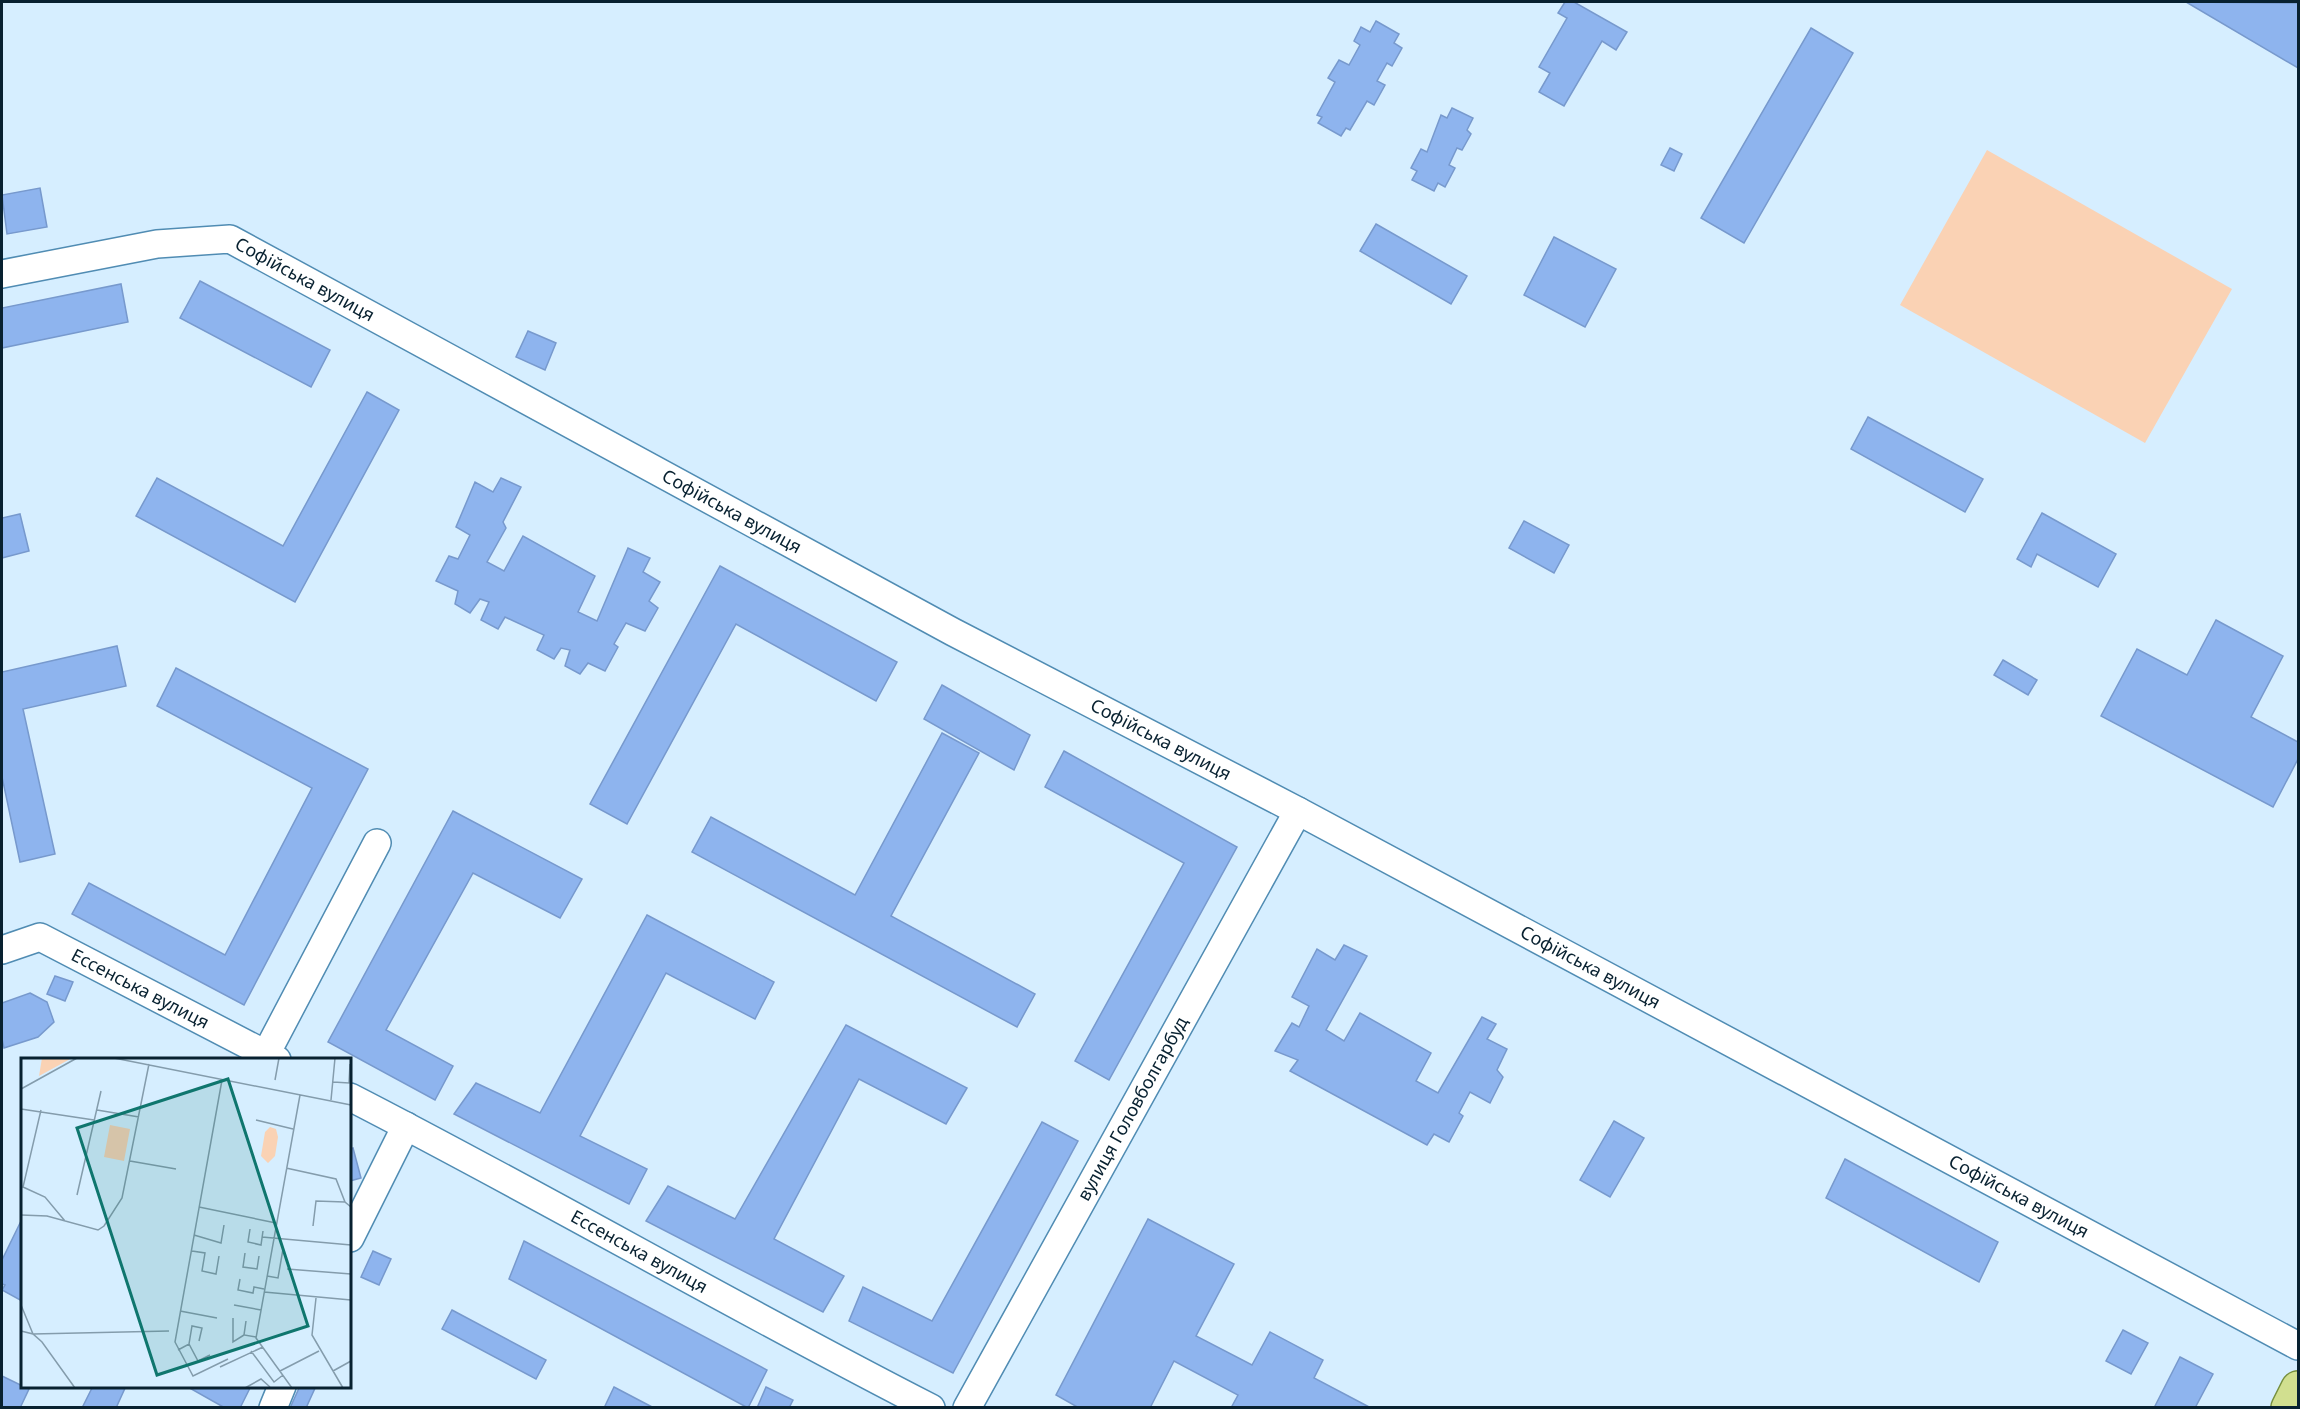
<svg xmlns="http://www.w3.org/2000/svg" width="2300" height="1409" font-family="'Noto Sans',sans-serif">
<style>
.green{fill:#fad2b4}
.building{fill:#8eb4ee;stroke:#7799cd;stroke-width:1.5}
.lines{fill:none;stroke-linecap:round;stroke-linejoin:round}
.minor-casing{stroke:#508cb3;stroke-width:30}
.major-casing{stroke:#768f3e;stroke-width:36}
.minor{stroke:#fff;stroke-width:27}
.major{stroke:#d1df8f;stroke-width:33}
.labels{text-anchor:middle;stroke-width:5;stroke-linejoin:round;paint-order:stroke}
.street-label{font-size:18px;fill:#082130;stroke:#d6eeff}
.inset-road{fill:none;stroke:#849cac;stroke-width:1.5}
.view{fill:#0f766e;fill-opacity:0.15;stroke:#0f766e;stroke-width:3}
.inset-edge{fill:none;stroke:#082130;stroke-width:3}
</style>
<rect width="100%" height="100%" fill="#d6eeff"/>
<path class="green" d="M 1987,150 L 2232,289 L 2145,443 L 1900,305 Z"/>
<g class="building">
<path d="M 1565,2 L 1574,2 L 1627,32 L 1616,50 L 1602,41 L 1564,106 L 1539,92 L 1550,73 L 1539,67 L 1567,18 L 1558,13 Z"/>
<path d="M 2186,2 L 2298,3 L 2298,68 Z"/>
<path d="M 1376,21 L 1399,34 L 1394,43 L 1402,48 L 1392,66 L 1387,63 L 1377,81 L 1385,85 L 1374,105 L 1367,101 L 1350,130 L 1346,128 L 1341,136 L 1318,123 L 1322,117 L 1317,115 L 1335,82 L 1328,78 L 1339,60 L 1349,65 L 1360,45 L 1354,41 L 1361,27 L 1370,32 Z"/>
<path d="M 1811,28 L 1853,53 L 1744,243 L 1701,218 Z"/>
<path d="M 1452,108 L 1473,118 L 1467,130 L 1471,134 L 1462,150 L 1457,148 L 1449,165 L 1455,168 L 1445,187 L 1438,183 L 1434,191 L 1412,180 L 1417,171 L 1411,168 L 1421,149 L 1427,152 L 1441,115 L 1447,118 Z"/>
<path d="M 1670,148 L 1682,154 L 1674,171 L 1661,165 Z"/>
<path d="M 40,188 L 47,227 L 7,234 L 2,195 Z"/>
<path d="M 1376,224 L 1467,276 L 1451,304 L 1360,251 Z"/>
<path d="M 1554,237 L 1616,269 L 1585,327 L 1524,295 Z"/>
<path d="M 200,281 L 330,350 L 311,387 L 180,318 Z"/>
<path d="M 121,284 L 128,322 L 2,348 L 2,308 Z"/>
<path d="M 528,331 L 556,343 L 545,370 L 516,357 Z"/>
<path d="M 367,392 L 399,410 L 295,602 L 136,516 L 157,478 L 283,546 Z"/>
<path d="M 1868,417 L 1983,479 L 1965,512 L 1851,449 Z"/>
<path d="M 501,478 L 521,487 L 503,522 L 506,528 L 487,562 L 504,571 L 523,536 L 595,576 L 578,612 L 597,621 L 628,548 L 650,558 L 643,572 L 660,582 L 649,601 L 658,608 L 645,631 L 626,623 L 614,644 L 618,647 L 605,671 L 588,663 L 580,674 L 565,666 L 570,650 L 561,648 L 554,659 L 537,650 L 544,635 L 505,617 L 498,629 L 481,620 L 489,602 L 480,599 L 470,613 L 455,604 L 458,591 L 436,581 L 449,556 L 458,559 L 470,535 L 456,527 L 475,482 L 493,492 Z"/>
<path d="M 2042,513 L 2116,554 L 2098,587 L 2037,554 L 2031,567 L 2017,559 Z"/>
<path d="M 20,514 L 29,551 L 2,558 L 2,518 Z"/>
<path d="M 1524,521 L 1569,545 L 1554,573 L 1509,548 Z"/>
<path d="M 720,566 L 897,662 L 876,701 L 736,624 L 627,824 L 590,804 Z"/>
<path d="M 2216,620 L 2283,656 L 2251,717 L 2298,742 L 2298,759 L 2273,807 L 2101,716 L 2137,649 L 2187,675 Z"/>
<path d="M 117,646 L 126,686 L 23,709 L 55,854 L 20,862 L 2,777 L 2,672 Z"/>
<path d="M 2003,660 L 2037,680 L 2028,695 L 1994,675 Z"/>
<path d="M 176,668 L 368,769 L 244,1005 L 72,914 L 89,883 L 225,955 L 312,788 L 157,706 Z"/>
<path d="M 942,685 L 1030,735 L 1014,770 L 924,719 Z"/>
<path d="M 942,733 L 979,753 L 891,916 L 1035,994 L 1017,1027 L 692,852 L 711,817 L 855,895 Z"/>
<path d="M 1064,751 L 1237,847 L 1109,1080 L 1075,1061 L 1184,863 L 1045,787 Z"/>
<path d="M 453,811 L 582,879 L 560,918 L 473,873 L 386,1030 L 453,1066 L 435,1100 L 328,1042 Z"/>
<path d="M 647,915 L 774,982 L 755,1019 L 666,973 L 580,1136 L 647,1169 L 629,1204 L 454,1114 L 476,1083 L 540,1113 Z"/>
<path d="M 1344,945 L 1367,956 L 1326,1030 L 1344,1041 L 1360,1013 L 1431,1053 L 1416,1081 L 1438,1093 L 1482,1017 L 1496,1024 L 1487,1039 L 1507,1049 L 1497,1070 L 1503,1077 L 1490,1103 L 1470,1092 L 1459,1113 L 1463,1116 L 1449,1142 L 1434,1134 L 1427,1145 L 1290,1071 L 1298,1060 L 1275,1051 L 1292,1023 L 1299,1027 L 1309,1006 L 1292,997 L 1317,949 L 1335,960 Z"/>
<path d="M 55,976 L 73,982 L 65,1001 L 47,994 Z"/>
<path d="M 30,993 L 47,1002 L 54,1022 L 38,1037 L 4,1048 L 2,1039 L 2,1003 Z"/>
<path d="M 846,1025 L 967,1088 L 946,1124 L 859,1079 L 774,1239 L 844,1276 L 823,1312 L 646,1221 L 668,1186 L 735,1219 Z"/>
<path d="M 1614,1121 L 1644,1138 L 1610,1197 L 1580,1180 Z"/>
<path d="M 1042,1122 L 1078,1141 L 953,1373 L 849,1321 L 863,1287 L 932,1321 Z"/>
<path d="M 353,1148 L 361,1178 L 350,1181 L 350,1149 Z"/>
<path d="M 1845,1159 L 1998,1242 L 1979,1282 L 1826,1198 Z"/>
<path d="M 22,1219 L 22,1301 L 2,1290 L 5,1285 L 2,1284 L 2,1260 Z"/>
<path d="M 1148,1219 L 1234,1264 L 1196,1336 L 1252,1365 L 1270,1332 L 1323,1360 L 1314,1378 L 1371,1408 L 1231,1408 L 1238,1395 L 1174,1361 L 1150,1408 L 1079,1408 L 1056,1395 Z"/>
<path d="M 524,1241 L 767,1370 L 748,1408 L 509,1279 Z"/>
<path d="M 373,1251 L 391,1259 L 379,1285 L 361,1277 Z"/>
<path d="M 452,1310 L 546,1360 L 536,1379 L 442,1329 Z"/>
<path d="M 2123,1330 L 2148,1343 L 2131,1374 L 2106,1361 Z"/>
<path d="M 2180,1357 L 2213,1374 L 2195,1408 L 2154,1408 Z"/>
<path d="M 2,1376 L 29,1389 L 20,1408 L 2,1408 Z"/>
<path d="M 93,1386 L 126,1386 L 116,1408 L 82,1408 Z"/>
<path d="M 186,1386 L 251,1386 L 240,1408 L 225,1408 Z"/>
<path d="M 300,1386 L 316,1386 L 306,1408 L 290,1408 Z"/>
<path d="M 614,1387 L 654,1408 L 608,1408 L 605,1406 Z"/>
<path d="M 766,1387 L 793,1400 L 789,1408 L 757,1408 Z"/>
</g>
<g class="lines">
<g class="minor-casing">
<g id="minor">
<path id="s1" d="M 2,274 L 157,244 L 230,239 L 953,632 L 1298,811 L 2298,1346"/>
<path id="s2" d="M 2,950 L 40,937 L 277,1060"/>
<path d="M 266,1054 L 377,843"/>
<path id="s3" d="M 350,1097 C 545,1197 735,1308 931,1408"/>
<path d="M 350,1238 L 406,1126"/>
<path d="M 273,1408 L 282,1386"/>
<path id="s4" d="M 967,1408 L 1298,811"/>
</g>
</g>
<g class="major-casing">
<path id="major" d="M 2288,1408 L 2298,1388"/>
</g>
<use href="#minor" class="minor"/>
<use href="#major" class="major"/>
</g>
<g class="labels">
<g class="street-label">
<text dy="6" stroke="none"><textPath href="#s1" startOffset="316">Софійська вулиця</textPath></text>
<text dy="6" stroke="none"><textPath href="#s1" startOffset="802">Софійська вулиця</textPath></text>
<text dy="6" stroke="none"><textPath href="#s1" startOffset="1288">Софійська вулиця</textPath></text>
<text dy="6" stroke="none"><textPath href="#s1" startOffset="1774">Софійська вулиця</textPath></text>
<text dy="6" stroke="none"><textPath href="#s2" startOffset="153">Ессенська вулиця</textPath></text>
<text dy="6" stroke="none"><textPath href="#s4" startOffset="342">вулиця Головболгарбуд</textPath></text>
<text dy="6" stroke="none"><textPath href="#s1" startOffset="2260">Софійська вулиця</textPath></text>
<text dy="6" stroke="none"><textPath href="#s3" startOffset="328">Ессенська вулиця</textPath></text>
</g>
</g>
<g transform="translate(21 1058)">
<rect width="330" height="330" fill="#d6eeff"/>
<path d="M 21,0 L 51,0 L 18,18 ZM 89,67 L 109,71 L 103,103 L 83,99 ZM 249,69 L 255,71 L 257,79 L 254,98 L 247,105 L 240,98 L 244,74 Z" fill="#fad2b4"/>
<path class="inset-road" d="M 93,0 L 330,47M 201,22 L 154,284 L 172,318 L 207,301M 254,22 L 258,0M 312,24 L 328,25 L 329,6M 0,31 L 56,0M 310,42 L 314,0M 0,51 L 73,62M 20,52 L 2,129 L 24,139 L 44,163M 76,52 L 118,59M 235,62 L 272,71M 109,103 L 155,111M 265,110 L 315,121 L 324,144 L 330,149M 56,137 L 80,33M 178,149 L 255,165M 0,157 L 26,158 L 77,172 L 83,168 L 101,140 L 128,6M 292,168 L 295,143 L 324,144M 229,171 L 227,184 L 240,187 L 242,173M 173,177 L 200,185 L 203,167M 241,179 L 330,187M 171,193 L 184,195 L 181,213 L 195,216 L 198,198M 224,195 L 222,209 L 236,211 L 238,198M 266,211 L 330,216M 246,218 L 257,220 L 262,191M 219,221 L 217,232 L 232,235 L 233,229 L 243,231M 243,234 L 330,242M 295,240 L 291,277 L 322,330M 0,247 L 12,276 L 148,273M 213,247 L 240,252M 159,253 L 196,260M 212,260 L 212,284 L 223,277M 225,263 L 223,277 L 235,279M 0,273 L 12,276 L 21,284 L 54,330M 168,286 L 171,268 L 181,270 L 178,283M 157,292 L 168,286 L 177,303 L 189,297M 230,293 L 253,324 L 262,317M 199,309 L 242,289M 259,313 L 298,293M 312,313 L 330,303M 224,330 L 240,321 L 249,329M 271,330 L 235,280 L 279,37"/>
<path class="view" d="M 207,21 L 287,268 L 136,317 L 56,70 Z"/>
<rect width="330" height="330" class="inset-edge"/>
</g>
<rect width="2300" height="1409" fill="none" stroke="#082130" stroke-width="6"/>
</svg>
